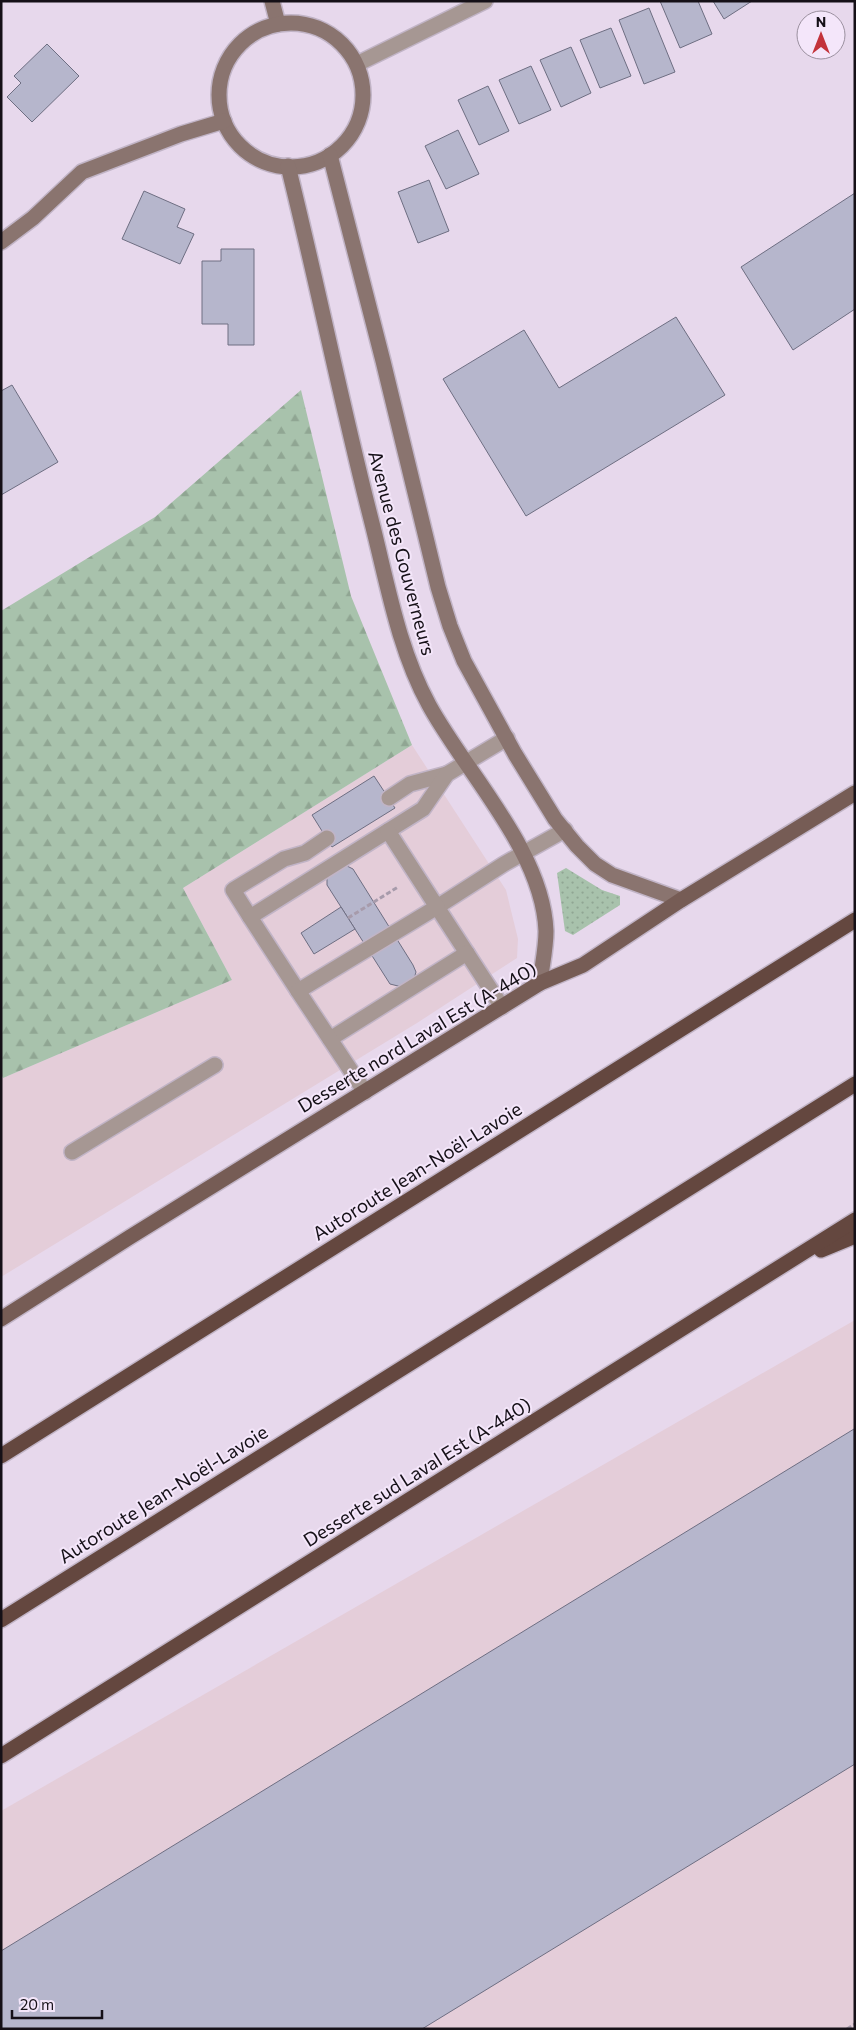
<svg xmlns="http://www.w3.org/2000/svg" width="856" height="2030" font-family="Commissioner,sans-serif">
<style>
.commercial{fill:#e4cdd9}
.grass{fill:url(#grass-dots)}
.forest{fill:url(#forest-firs)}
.building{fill:#b6b6cc;stroke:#6e6e82}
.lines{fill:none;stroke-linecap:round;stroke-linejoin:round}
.lane-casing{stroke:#c1b4c6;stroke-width:18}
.street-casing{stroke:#c1b4c6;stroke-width:18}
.secondary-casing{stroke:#c1b4c6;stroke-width:18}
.primary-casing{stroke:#c1b4c6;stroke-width:18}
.highway-casing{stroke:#c1b4c6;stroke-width:18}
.path{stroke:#a79bab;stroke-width:3;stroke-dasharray:5 2.5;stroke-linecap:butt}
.lane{stroke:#a69793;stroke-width:15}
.street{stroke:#a69793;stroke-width:15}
.secondary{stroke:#8a746f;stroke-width:15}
.primary{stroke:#765c55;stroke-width:15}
.highway{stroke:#64473f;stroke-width:15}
.labels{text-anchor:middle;stroke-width:4;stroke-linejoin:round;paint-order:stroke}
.street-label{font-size:19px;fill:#151017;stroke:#f4e6fa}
</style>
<defs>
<pattern id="grass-dots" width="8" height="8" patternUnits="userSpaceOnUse" patternTransform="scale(1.25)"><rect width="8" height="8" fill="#a8c2ac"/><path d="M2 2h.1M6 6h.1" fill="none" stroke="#90a693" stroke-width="1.8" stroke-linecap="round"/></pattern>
<pattern id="forest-firs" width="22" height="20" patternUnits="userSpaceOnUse" patternTransform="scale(1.25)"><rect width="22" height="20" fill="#a8c2ac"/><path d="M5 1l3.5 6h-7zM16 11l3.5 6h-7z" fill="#90a693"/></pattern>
</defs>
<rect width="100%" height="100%" fill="#e7d8ec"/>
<g class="commercial">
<path d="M 412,745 L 506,890 L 518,939 L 517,958 L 417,1023 L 1,1277 L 1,1074 L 3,1078 L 232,980 L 183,888 Z"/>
<path d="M 855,1320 L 855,2029 L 1,2029 L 1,1811 Z"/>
</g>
<path class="grass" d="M 566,868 L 602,890 L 620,896 L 620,905 L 573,935 L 565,931 L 557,873 Z"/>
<path class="forest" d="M 301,390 L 351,596 L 412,745 L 183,888 L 232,980 L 3,1078 L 1,1074 L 1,611 L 155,517 Z"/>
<g class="building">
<path d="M 660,1 L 698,1 L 712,34 L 680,48 Z"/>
<path d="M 713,1 L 752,1 L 724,19 Z"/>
<path d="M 649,8 L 675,72 L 644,84 L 619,20 Z"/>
<path d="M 611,28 L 631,76 L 600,88 L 580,40 Z"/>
<path d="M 47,44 L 79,76 L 32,122 L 7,97 L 21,83 L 14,76 Z"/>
<path d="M 571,47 L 591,93 L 561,107 L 540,60 Z"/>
<path d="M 531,66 L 551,110 L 519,124 L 499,80 Z"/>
<path d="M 488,86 L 509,131 L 479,145 L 458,100 Z"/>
<path d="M 458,130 L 479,174 L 446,189 L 425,146 Z"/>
<path d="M 429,180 L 449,231 L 418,243 L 398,192 Z"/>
<path d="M 144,191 L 185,209 L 177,227 L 194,234 L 180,264 L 122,239 Z"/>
<path d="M 855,193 L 855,309 L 793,350 L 741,267 Z"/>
<path d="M 221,249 L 254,249 L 254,345 L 228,345 L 228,324 L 202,324 L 202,261 L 221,261 Z"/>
<path d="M 676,317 L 725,395 L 526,516 L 443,379 L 524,330 L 559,388 Z"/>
<path d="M 12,385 L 58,462 L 1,495 L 1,391 Z"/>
<path d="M 374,776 L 395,808 L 332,847 L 312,815 Z"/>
<path d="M 341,865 L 347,866 L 353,869 L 413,965 L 416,972 L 414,979 L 402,987 L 390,984 L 327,885 L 327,875 Z"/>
<path d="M 341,907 L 355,929 L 314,954 L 301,933 Z"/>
<path d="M 854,1429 L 855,1764 L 422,2029 L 1,2029 L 1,1951 Z"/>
</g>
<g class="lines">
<g class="lane-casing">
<g id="lane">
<path d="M 389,798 L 410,784 L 447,774"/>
<path d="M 250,917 L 233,890 L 284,859 L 305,853 L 327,838"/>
<path d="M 298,991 L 250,917 L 423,809 L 447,774 L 507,738"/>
<path d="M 502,1007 L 437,907 L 504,864 L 565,830"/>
<path d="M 330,1039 L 467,953"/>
<path d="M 365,1092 L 298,991 L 437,907 L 388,831"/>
<path d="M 72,1152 L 215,1065"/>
</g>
</g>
<g class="street-casing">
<path id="street" d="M 357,64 L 485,1"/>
</g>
<g class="secondary-casing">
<g id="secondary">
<path d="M 272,1 L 278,24"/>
<circle cx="291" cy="95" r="72"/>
<path d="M 330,155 L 383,361 L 438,587 L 450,626 L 464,661 L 515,754 L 555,819 L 577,846 L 595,864 L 612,875 L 681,900"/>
<path d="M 288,166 C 318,286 342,407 373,527 C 388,587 399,650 429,705 C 466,773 543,851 546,931 C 546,948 542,966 540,983"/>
<path d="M 1,242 L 33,218 L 82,172 L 181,134 L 224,121"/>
</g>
</g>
<g class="primary-casing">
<path id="primary" d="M 1,1319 L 130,1237 L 540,983 L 583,965 L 681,900 L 855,793"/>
</g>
<g class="highway-casing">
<g id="highway">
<path d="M 821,1250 L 855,1236"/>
<path d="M 1,1456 L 855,920"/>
<path d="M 1,1620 L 855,1084"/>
<path d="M 1,1756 L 855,1220"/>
</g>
</g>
<g class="path">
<path d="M 348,918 L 398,887"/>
<path d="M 847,2029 L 855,2024"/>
</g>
<use href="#lane" class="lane"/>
<use href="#street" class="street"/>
<use href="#secondary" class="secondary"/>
<use href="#primary" class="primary"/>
<use href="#highway" class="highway"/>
</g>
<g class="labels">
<g class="street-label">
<text transform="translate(402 553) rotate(75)" y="7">Avenue des Gouverneurs</text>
<text transform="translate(417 1037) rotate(-31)" y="7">Desserte nord Laval Est (A-440)</text>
<text transform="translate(417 1171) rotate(-32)" y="7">Autoroute Jean-Noël-Lavoie</text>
<text transform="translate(417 1472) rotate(-32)" y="7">Desserte sud Laval Est (A-440)</text>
<text transform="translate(163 1494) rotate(-32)" y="7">Autoroute Jean-Noël-Lavoie</text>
</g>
</g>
<rect width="856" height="2030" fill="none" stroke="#151017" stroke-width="5"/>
<g transform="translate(821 35)"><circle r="24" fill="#f4e6fa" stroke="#9b909f"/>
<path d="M0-4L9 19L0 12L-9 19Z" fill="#c3333b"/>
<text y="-8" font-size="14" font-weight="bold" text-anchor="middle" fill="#151017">N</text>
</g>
<path d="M12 2010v8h90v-8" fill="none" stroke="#151017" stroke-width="2.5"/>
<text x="20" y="2010" font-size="15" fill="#151017" stroke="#f4e6fa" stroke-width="4" paint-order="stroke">20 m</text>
</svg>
